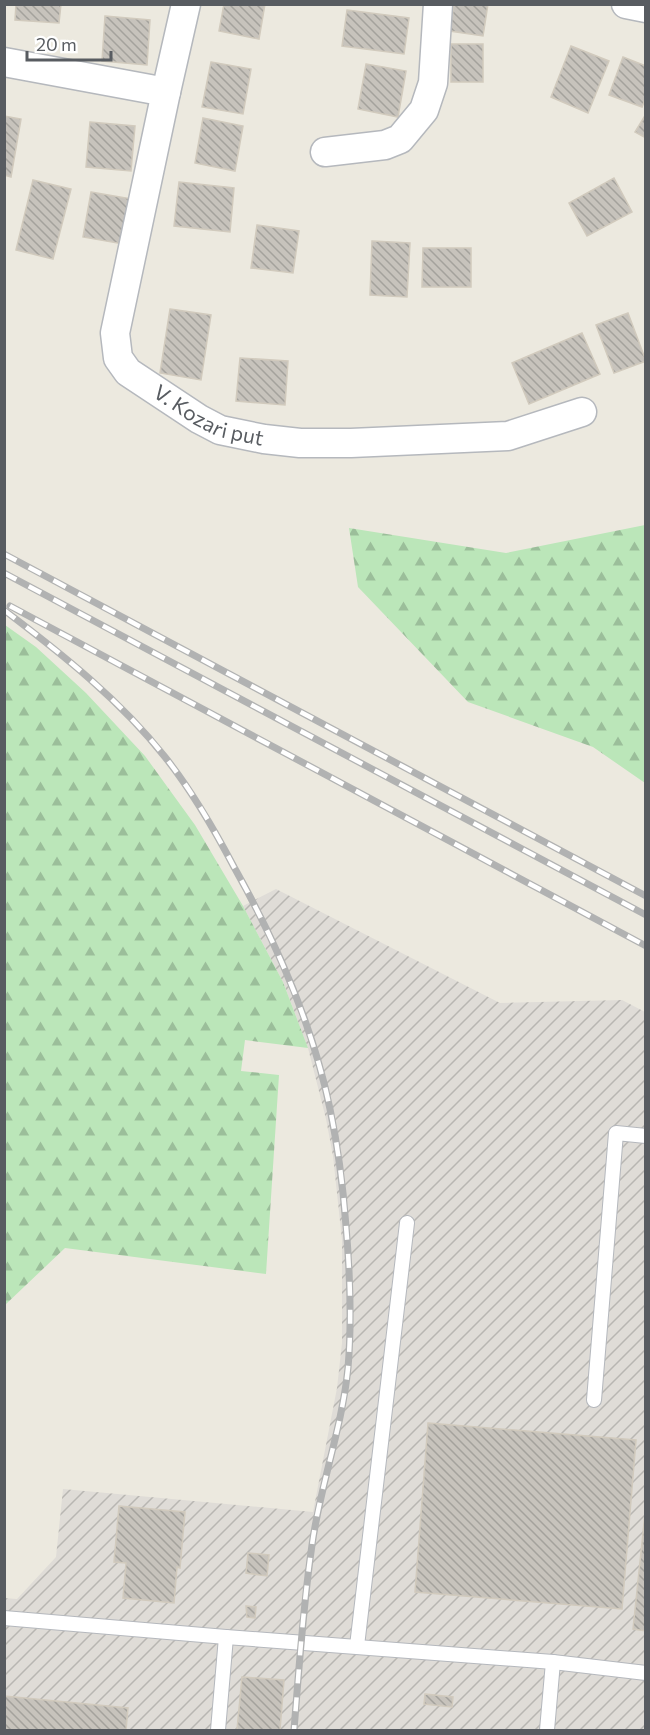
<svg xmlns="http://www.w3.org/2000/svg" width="650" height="1735" font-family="Commissioner,sans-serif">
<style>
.industrial{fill:url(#industrial-furrows)}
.forest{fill:url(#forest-firs)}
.building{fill:url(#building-back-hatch);stroke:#d1cabd;stroke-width:1.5}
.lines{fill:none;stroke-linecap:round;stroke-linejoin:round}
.service-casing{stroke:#b5b8bd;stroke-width:16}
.minor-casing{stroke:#b5b8bd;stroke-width:31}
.service{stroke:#fff;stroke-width:14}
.minor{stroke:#fff;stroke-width:28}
.rail-casing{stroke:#b1b2b2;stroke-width:7}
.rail{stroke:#fff;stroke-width:4.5;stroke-dasharray:14;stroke-linecap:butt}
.labels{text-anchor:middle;stroke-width:5;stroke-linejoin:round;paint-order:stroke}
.street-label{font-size:21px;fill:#585c61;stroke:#fff}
</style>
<defs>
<pattern id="industrial-furrows" width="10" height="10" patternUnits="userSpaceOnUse" patternTransform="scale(1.5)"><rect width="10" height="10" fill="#dfdcd7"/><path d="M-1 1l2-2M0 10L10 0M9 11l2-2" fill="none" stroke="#b8b6b2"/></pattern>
<pattern id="forest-firs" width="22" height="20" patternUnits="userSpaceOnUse" patternTransform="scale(1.5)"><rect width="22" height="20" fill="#bbe6b9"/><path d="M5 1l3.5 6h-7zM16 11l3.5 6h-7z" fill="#9bbe9a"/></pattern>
<pattern id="building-back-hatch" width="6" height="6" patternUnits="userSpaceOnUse" patternTransform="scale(1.5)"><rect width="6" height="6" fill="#c7c3bc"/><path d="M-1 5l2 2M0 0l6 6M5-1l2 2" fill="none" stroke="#a4a29c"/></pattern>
</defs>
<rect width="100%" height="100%" fill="#ece9df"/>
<path class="industrial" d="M 276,889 L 500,1003 L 622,1000 L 645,1012 L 645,1730 L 5,1730 L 4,1598 L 17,1599 L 56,1557 L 63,1489 L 313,1512 L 337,1388 L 342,1343 L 342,1240 L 333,1156 L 326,1119 L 308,1048 L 283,982 L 243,906 Z"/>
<g class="forest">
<path d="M 645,525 L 645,783 L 593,747 L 468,702 L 358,587 L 349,528 L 506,553 Z"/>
<path d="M 5,625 L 36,647 L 86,693 L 145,756 L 195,825 L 243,906 L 283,982 L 308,1048 L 245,1040 L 241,1071 L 279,1075 L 266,1274 L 65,1248 L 5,1305 Z"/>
</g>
<g class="building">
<path d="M 16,4 L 61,4 L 59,23 L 15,20 Z"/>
<path d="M 224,4 L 265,4 L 259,39 L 219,31 Z"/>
<path d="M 454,4 L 488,4 L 483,36 L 450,31 Z"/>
<path d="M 347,10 L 409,18 L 404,54 L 342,46 Z"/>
<path d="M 105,16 L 150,20 L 147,65 L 102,61 Z"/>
<rect x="451" y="44" width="32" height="38"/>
<path d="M 571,46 L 609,61 L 588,113 L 551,97 Z"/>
<path d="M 623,57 L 646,66 L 646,97 L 642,107 L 609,95 Z"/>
<path d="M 211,62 L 251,69 L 243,114 L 202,107 Z"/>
<path d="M 366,64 L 406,71 L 398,117 L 358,109 Z"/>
<path d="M 646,114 L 646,138 L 635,132 Z"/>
<path d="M 4,116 L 21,119 L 11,177 L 4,175 Z"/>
<path d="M 203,118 L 243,126 L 235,171 L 195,163 Z"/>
<path d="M 90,122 L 135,126 L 131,171 L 86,167 Z"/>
<path d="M 614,178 L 632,212 L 587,236 L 569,203 Z"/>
<path d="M 33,180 L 71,189 L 53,259 L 16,250 Z"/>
<path d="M 179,182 L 234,188 L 230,232 L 174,226 Z"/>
<path d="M 91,192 L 132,199 L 123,244 L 83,237 Z"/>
<path d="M 257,225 L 299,231 L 293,273 L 251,268 Z"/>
<path d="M 372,241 L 410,243 L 407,297 L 370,295 Z"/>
<path d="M 423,248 L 471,248 L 471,287 L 422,287 Z"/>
<path d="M 170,309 L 211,315 L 201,380 L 160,373 Z"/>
<path d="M 628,313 L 646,361 L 614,373 L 596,325 Z"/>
<path d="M 582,333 L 600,374 L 529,404 L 512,363 Z"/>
<path d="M 240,358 L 288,361 L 285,405 L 236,401 Z"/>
<path d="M 428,1423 L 636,1440 L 622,1609 L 415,1592 Z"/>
<path d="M 646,1504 L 646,1631 L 633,1629 Z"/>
<path d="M 119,1506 L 185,1512 L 180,1568 L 177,1567 L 174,1603 L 123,1598 L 126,1563 L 114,1562 Z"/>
<path d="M 248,1553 L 269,1555 L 267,1576 L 246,1573 Z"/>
<path d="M 246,1606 L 256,1607 L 255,1618 L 247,1617 Z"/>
<path d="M 242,1677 L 284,1680 L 280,1730 L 237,1730 Z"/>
<path d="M 425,1694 L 453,1697 L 452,1707 L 424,1704 Z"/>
<path d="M 4,1696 L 128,1708 L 126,1730 L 4,1730 Z"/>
</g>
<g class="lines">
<g class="service-casing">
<g id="service">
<path d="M 594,1400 L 616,1133 L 646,1136"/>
<path d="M 4,1618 L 226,1637 L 553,1662 L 646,1673"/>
<path d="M 357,1646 L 407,1223"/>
<path d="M 218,1730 L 226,1637"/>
<path d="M 547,1730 L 553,1662"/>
</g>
</g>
<g class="minor-casing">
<g id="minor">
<path id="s1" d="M 186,4 L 166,92 L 115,333 L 118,358 L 128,372 L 199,419 L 220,430 L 264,439 L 300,443 L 351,443 L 508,436 L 582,412"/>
<path d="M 626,4 L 646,8"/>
<path d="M 4,62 L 166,92"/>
<path d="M 325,152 L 385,145 L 400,139 L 424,110 L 433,83 L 438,4"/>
</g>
</g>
<use href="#service" class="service"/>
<use href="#minor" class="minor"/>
<g class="rail-casing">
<g id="rail">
<path d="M 4,554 L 646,896"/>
<path d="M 4,573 L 646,915"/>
<path d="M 10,606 L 646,946"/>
<path d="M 4,610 C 62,654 120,700 165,757 C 192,791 214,829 234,867 C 275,940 313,1026 330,1109 C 338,1147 343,1186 346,1226 C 350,1273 352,1321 348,1368 C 342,1428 320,1486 312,1545 C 303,1606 299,1669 294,1730"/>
</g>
</g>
<use href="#rail" class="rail"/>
</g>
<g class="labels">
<g class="street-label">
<text dy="7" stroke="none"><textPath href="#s1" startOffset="472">V. Kozari put</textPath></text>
</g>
</g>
<rect width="650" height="1735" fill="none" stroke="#585c61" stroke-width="12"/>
<path d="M27 51v9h84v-9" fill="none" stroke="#585c61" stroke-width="3"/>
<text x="36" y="51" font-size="18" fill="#585c61" stroke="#ffffff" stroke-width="4.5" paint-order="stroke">20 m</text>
</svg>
